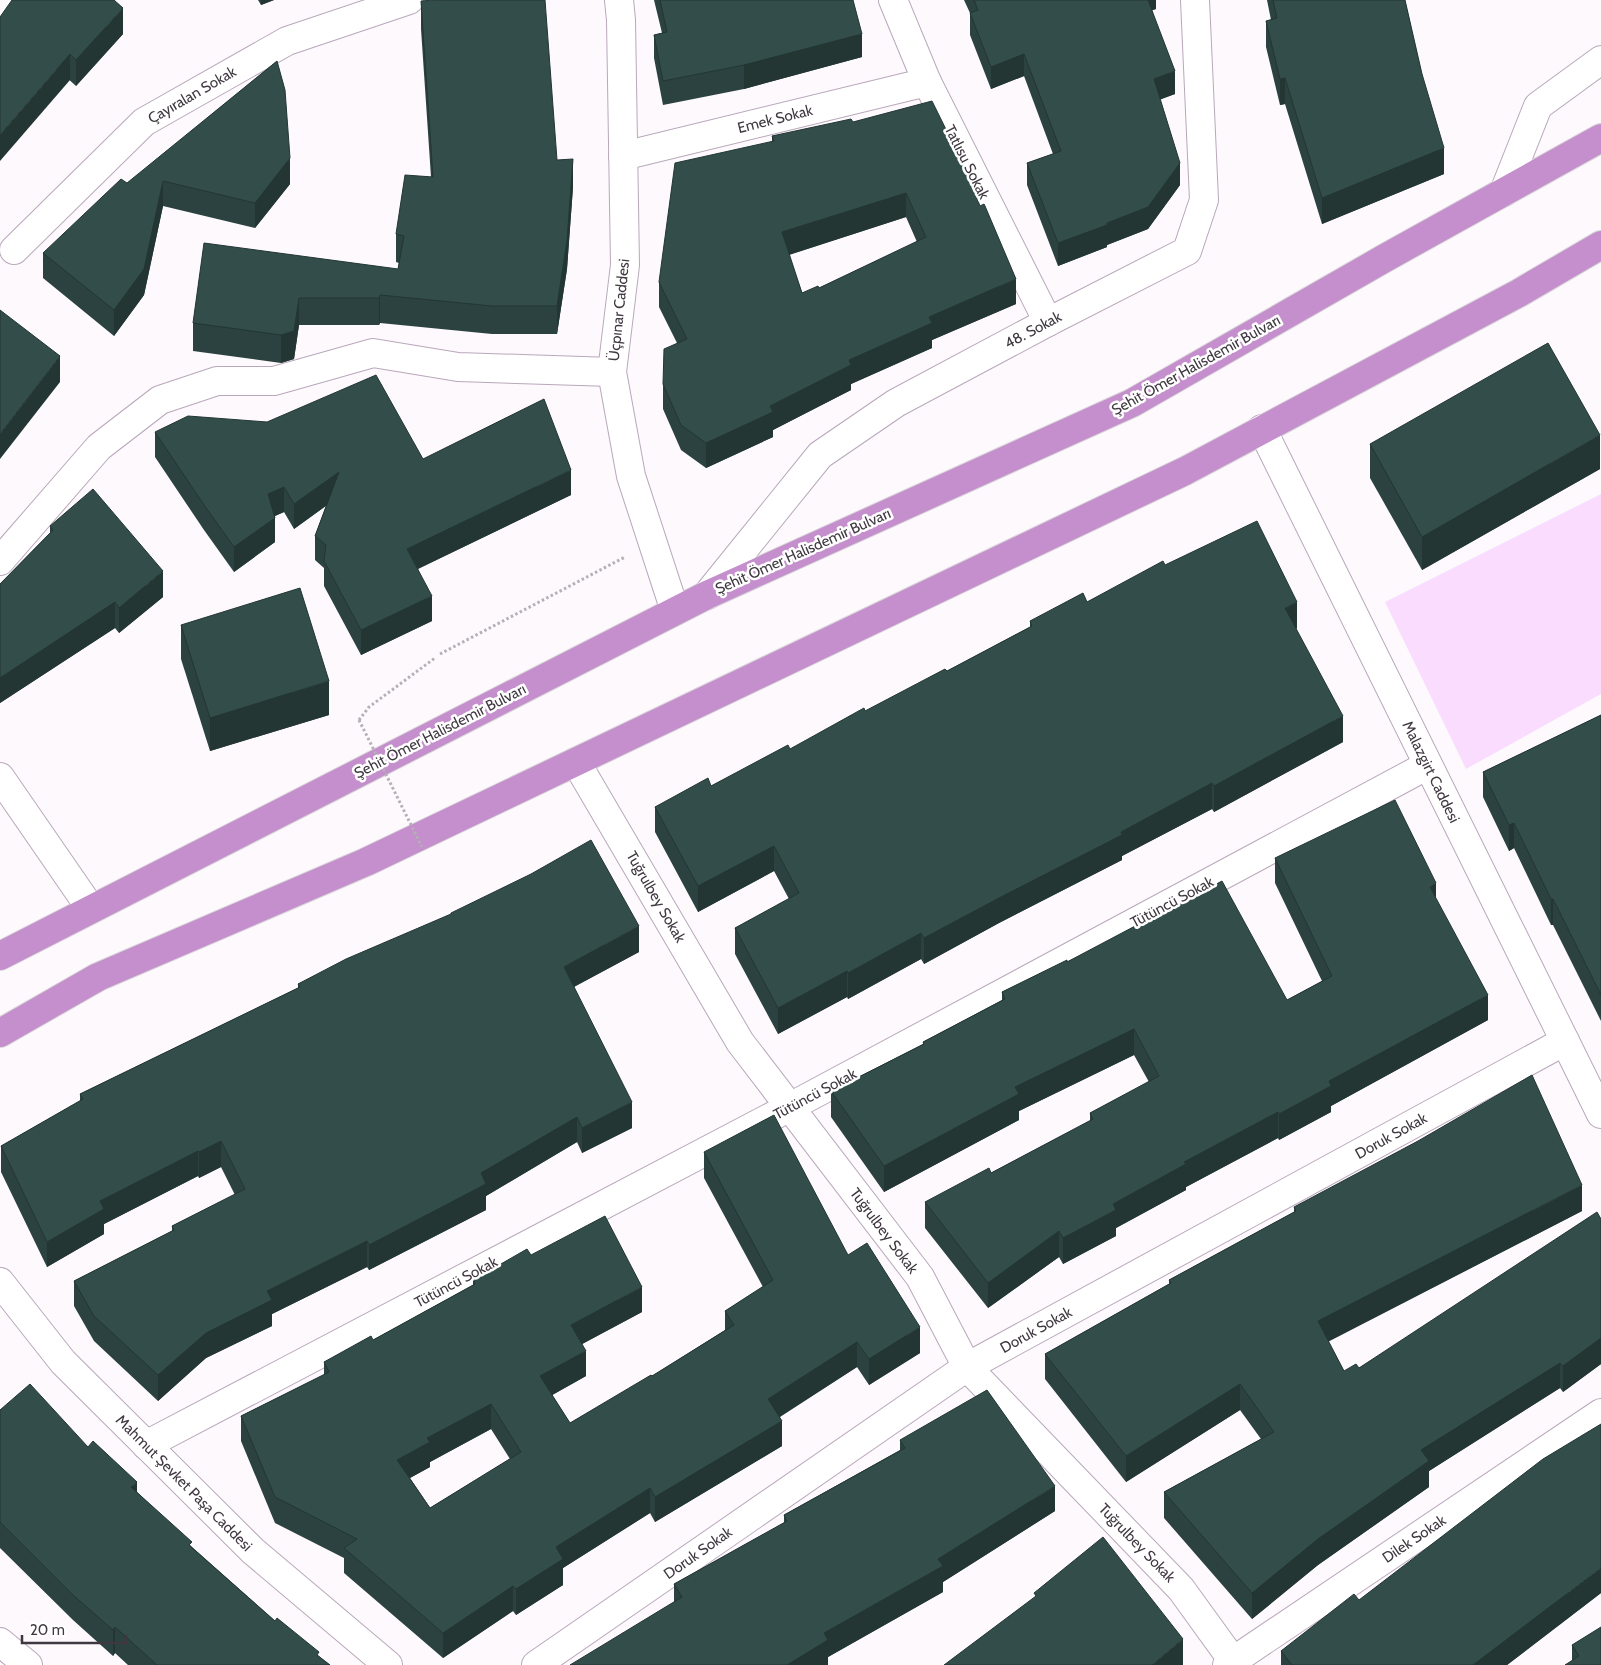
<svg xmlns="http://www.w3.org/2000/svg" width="1601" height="1665" font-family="Cabin,sans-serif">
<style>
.green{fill:#faddfe}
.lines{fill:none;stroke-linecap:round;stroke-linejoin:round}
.minor-casing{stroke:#b9a8bb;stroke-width:30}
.highway-casing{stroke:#d9d7d9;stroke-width:30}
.path{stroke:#b5b0b6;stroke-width:3;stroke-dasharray:2.5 2.5;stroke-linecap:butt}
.minor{stroke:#fff;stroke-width:28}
.highway{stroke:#c58ecd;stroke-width:28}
.path-bridge{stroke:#b5b0b6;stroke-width:3;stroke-dasharray:2.5 2.5;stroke-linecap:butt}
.wall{fill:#2b4240;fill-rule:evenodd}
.shaded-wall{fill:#233634}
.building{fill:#324d4a;stroke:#233634;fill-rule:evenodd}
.labels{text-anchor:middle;stroke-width:5;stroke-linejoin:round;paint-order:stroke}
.street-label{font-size:15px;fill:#3f3840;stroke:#fff}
</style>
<rect width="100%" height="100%" fill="#fdf9fd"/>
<path class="green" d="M 1601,494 L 1601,694 L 1466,769 L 1385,602 Z"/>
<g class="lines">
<g class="minor-casing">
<g id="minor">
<path d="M 619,0 L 621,20 L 625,265 L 612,372 L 631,476 L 675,611"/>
<path d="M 893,0 L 927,82 L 1048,322"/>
<path d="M 623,156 L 927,82"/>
<path d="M 1504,192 L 1538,106 L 1601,60"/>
<path d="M 14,250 L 144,122 L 287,41 L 409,0"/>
<path d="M 1262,429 L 1601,1114"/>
<path d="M 0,561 L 99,447 L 160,400 L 217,381 L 274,381 L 373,353 L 458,367 L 612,372"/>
<path d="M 707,595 L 820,455 L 896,403 L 1048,322 L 1187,251 L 1204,200 L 1195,0"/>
<path d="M 576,762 L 740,1042 L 920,1277 L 967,1367 L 1181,1589 L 1236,1665"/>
<path d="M 0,777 L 91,909"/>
<path d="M 0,1282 L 63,1362 L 253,1551 L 388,1665"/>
<path d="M 146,1445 L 790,1107 L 1428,765"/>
<path d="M 0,1642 L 28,1665"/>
<path d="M 536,1665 L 967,1367 L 1565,1041"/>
<path d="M 1227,1665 L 1601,1413"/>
</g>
</g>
<g class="highway-casing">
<g id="highway">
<path d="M 0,956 L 707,595 L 1132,403 L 1385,258 L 1601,138"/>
<path d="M 0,1033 L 98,977 L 366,862 L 1185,471 L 1519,293 L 1601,245"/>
</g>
</g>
<g class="path">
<path d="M 440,654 L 625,557"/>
<path d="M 359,720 L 369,707 L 435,658"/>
</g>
<use href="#minor" class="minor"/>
<use href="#highway" class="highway"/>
<path class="path-bridge" d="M 359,720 L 422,847"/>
</g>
<g class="wall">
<path d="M 258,0 L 274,0 L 261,5 Z"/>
<path d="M 654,0 L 853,0 L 862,57 L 744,89 L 663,105 L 654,58 L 654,35 L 662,33 Z"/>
<path d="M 964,0 L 1156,0 L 1156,9 L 1152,10 L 1175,94 L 1160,99 L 1180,185 L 1148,229 L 1107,245 L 1107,247 L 1058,266 L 1027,185 L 1027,163 L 1053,154 L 1024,76 L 991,89 L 970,35 L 970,13 Z"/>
<path d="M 1267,0 L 1405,0 L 1444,174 L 1322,224 L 1285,104 L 1280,105 L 1266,47 L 1266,21 L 1271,20 Z"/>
<path d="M 421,1 L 557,160 L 573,187 L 567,269 L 557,334 L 492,334 L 380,323 L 379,325 L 299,325 L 294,359 L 281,363 L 193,351 L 193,323 L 398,269 L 399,263 L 396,262 L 396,234 L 431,177 L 421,29 Z"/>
<path d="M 0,17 L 123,34 L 76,86 Z"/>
<path d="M 277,61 L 290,184 L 255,228 L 163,206 L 144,295 L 114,336 L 43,278 L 43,253 Z"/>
<path d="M 853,122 L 1016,304 L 932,340 L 932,348 L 851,384 L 851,390 L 773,430 L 773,437 L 706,468 L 681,450 L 663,409 L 663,384 L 677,343 L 659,307 L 659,282 L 772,142 L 772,136 ZM 906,217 L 917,242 L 819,288 L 802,293 L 789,255 Z"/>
<path d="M 155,432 L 423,459 L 571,495 L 418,569 L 432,621 L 361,655 L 324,586 L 324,568 L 315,560 L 315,536 L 326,506 L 294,529 L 284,512 L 275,516 L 275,542 L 234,572 L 204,530 L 155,457 Z"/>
<path d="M 1370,444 L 1600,469 L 1422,570 L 1370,478 Z"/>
<path d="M 50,526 L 163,597 L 119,633 L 115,628 L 0,703 L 0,584 L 50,533 Z"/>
<path d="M 1165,565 L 1297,628 L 1296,629 L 1343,742 L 1214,812 L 1212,809 L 1122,856 L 1122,860 L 999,923 L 924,964 L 921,959 L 848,999 L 847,997 L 778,1034 L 735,954 L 735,928 L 789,899 L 774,871 L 698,912 L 655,832 L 655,807 L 711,786 L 790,749 L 947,671 L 1030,627 L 1030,621 L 1087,602 Z"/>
<path d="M 181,625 L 329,715 L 210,751 L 181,659 Z"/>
<path d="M 1601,715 L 1601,1021 L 1553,925 L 1551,925 L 1514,848 L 1509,851 L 1483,797 L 1483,772 Z"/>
<path d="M 1275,858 L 1436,899 L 1488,1020 L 1331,1106 L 1331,1112 L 1279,1140 L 1278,1138 L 1186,1187 L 1186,1190 L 1116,1228 L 1116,1236 L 1063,1264 L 1059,1257 L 988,1308 L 925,1228 L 925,1202 L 991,1173 L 1090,1121 L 1090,1113 L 1149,1082 L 1134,1055 L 1019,1111 L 1019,1120 L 884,1192 L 831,1117 L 831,1091 L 923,1044 L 923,1042 L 1002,1000 L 1002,992 L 1067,962 L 1138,926 L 1287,1000 L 1322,981 L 1275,883 Z"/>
<path d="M 451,913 L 639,952 L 574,987 L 632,1128 L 582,1153 L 577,1142 L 486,1196 L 486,1210 L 369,1270 L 367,1267 L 272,1314 L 272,1326 L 206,1358 L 158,1401 L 94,1341 L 74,1306 L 74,1281 L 172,1231 L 172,1226 L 235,1195 L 221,1167 L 199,1178 L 198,1176 L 104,1224 L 104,1234 L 47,1267 L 1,1172 L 1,1146 L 80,1101 L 80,1094 L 298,988 L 298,984 L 451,915 Z"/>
<path d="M 704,1152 L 848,1255 L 920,1353 L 869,1385 L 857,1367 L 780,1417 L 782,1446 L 655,1522 L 650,1513 L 563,1568 L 563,1585 L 516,1615 L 513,1611 L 443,1658 L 344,1573 L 344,1558 L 275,1523 L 241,1441 L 241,1416 L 324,1375 L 324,1362 L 373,1340 L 473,1285 L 473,1280 L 531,1255 L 642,1312 L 582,1344 L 586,1376 L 552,1395 L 570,1423 L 652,1376 L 725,1330 L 725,1311 L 763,1287 L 704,1178 ZM 491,1429 L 510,1459 L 430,1508 L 410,1478 L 430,1467 L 430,1462 Z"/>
<path d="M 1294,1207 L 1582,1211 L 1328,1341 L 1344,1371 L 1359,1368 L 1601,1219 L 1601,1364 L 1563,1392 L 1560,1388 L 1429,1471 L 1429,1487 L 1318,1565 L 1252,1619 L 1164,1518 L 1164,1492 L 1261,1439 L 1240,1410 L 1126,1482 L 1045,1379 L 1045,1354 L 1169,1284 L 1169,1280 L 1294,1212 Z"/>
<path d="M 0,1410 L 88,1447 L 137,1492 L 192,1547 L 275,1621 L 330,1665 L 128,1665 L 115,1653 L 113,1656 L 73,1620 L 0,1548 Z"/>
<path d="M 900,1440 L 1055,1511 L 943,1582 L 943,1592 L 828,1657 L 828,1665 L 674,1602 L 674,1584 L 784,1523 L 784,1515 L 900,1450 Z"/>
<path d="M 1601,1593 L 1507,1665 L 1281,1665 L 1281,1651 L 1359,1600 Z"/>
<path d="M 1572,1645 L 1601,1665 L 1572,1660 Z"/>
</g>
<g class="shaded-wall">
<path d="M 261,0 L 274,0 L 261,5 Z"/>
<path d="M 1144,0 L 1156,0 L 1156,9 L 1144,13 Z"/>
<path d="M 123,8 L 123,34 L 76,86 L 76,60 Z"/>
<path d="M 862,34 L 862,57 L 744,89 L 744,65 Z"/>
<path d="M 70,54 L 70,80 L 0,161 L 0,135 Z"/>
<path d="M 1024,54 L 1024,76 L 991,89 L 991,67 Z"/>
<path d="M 1175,71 L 1175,94 L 1154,102 L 1154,79 Z"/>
<path d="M 1285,78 L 1285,104 L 1280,105 L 1280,79 Z"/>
<path d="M 1444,148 L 1444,174 L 1322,224 L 1322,198 Z"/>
<path d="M 290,158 L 290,184 L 255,228 L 255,203 Z"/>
<path d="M 573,159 L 573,187 L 567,269 L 557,334 L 557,306 Z"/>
<path d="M 1180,163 L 1180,185 L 1148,229 L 1107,245 L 1107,247 L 1058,266 L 1058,243 L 1107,223 Z"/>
<path d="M 163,181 L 163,206 L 144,295 L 114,336 L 114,310 Z"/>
<path d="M 906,193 L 906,217 L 782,257 L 782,232 Z"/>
<path d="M 1016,279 L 1016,304 L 932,340 L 932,348 L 851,384 L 851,390 L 773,430 L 773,437 L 706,468 L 706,443 L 849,360 L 929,317 Z"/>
<path d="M 380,295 L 380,323 L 379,325 L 379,298 Z"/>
<path d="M 299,298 L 299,325 L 294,359 L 281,363 L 281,335 Z"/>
<path d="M 60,356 L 60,382 L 0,459 L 0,434 Z"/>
<path d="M 1600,435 L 1600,469 L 1422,570 L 1422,537 Z"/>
<path d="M 571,470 L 571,495 L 407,574 L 407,549 Z"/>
<path d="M 339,472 L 339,496 L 294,529 L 294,504 Z"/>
<path d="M 284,487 L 284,512 L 268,519 L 268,494 Z"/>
<path d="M 275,518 L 275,542 L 234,572 L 234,547 Z"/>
<path d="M 163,571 L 163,597 L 119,633 L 119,608 Z"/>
<path d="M 432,596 L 432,621 L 361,655 L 361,630 Z"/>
<path d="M 115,602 L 115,628 L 0,703 L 0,678 Z"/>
<path d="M 1297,602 L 1297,628 L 1285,634 L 1285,608 Z"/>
<path d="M 329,681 L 329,715 L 210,751 L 210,718 Z"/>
<path d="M 1343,716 L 1343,742 L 1214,812 L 1214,786 Z"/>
<path d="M 1212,783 L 1212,809 L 1122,856 L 1122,860 L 999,923 L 924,964 L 924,938 L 1121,832 Z"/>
<path d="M 1514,823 L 1514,848 L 1509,851 L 1509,825 Z"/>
<path d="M 774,846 L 774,871 L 698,912 L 698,886 Z"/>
<path d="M 1436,883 L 1436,909 L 1430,887 Z"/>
<rect x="1551" y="899" width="2" height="26"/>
<path d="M 639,926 L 639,952 L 564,992 L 564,967 Z"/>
<path d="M 921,933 L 921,959 L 848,999 L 848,973 Z"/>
<path d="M 847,971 L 847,997 L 778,1034 L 778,1008 Z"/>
<path d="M 1488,995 L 1488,1020 L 1331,1106 L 1331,1112 L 1279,1140 L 1279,1114 L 1329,1081 Z"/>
<path d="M 1134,1029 L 1134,1055 L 1019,1111 L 1019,1120 L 884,1192 L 884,1166 L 1015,1087 Z"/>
<path d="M 632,1102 L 632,1128 L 582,1153 L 582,1128 Z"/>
<path d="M 1278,1112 L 1278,1138 L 1186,1187 L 1186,1190 L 1116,1228 L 1116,1236 L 1063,1264 L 1063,1238 L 1113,1204 L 1184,1162 Z"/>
<path d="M 577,1117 L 577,1142 L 486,1196 L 486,1210 L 369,1270 L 369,1245 L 481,1173 Z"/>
<path d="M 221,1141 L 221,1167 L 199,1178 L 199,1152 Z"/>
<path d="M 198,1151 L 198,1176 L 104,1224 L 104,1234 L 47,1267 L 47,1242 L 100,1201 Z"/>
<path d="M 1582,1185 L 1582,1211 L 1318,1347 L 1318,1321 Z"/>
<path d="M 1059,1231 L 1059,1257 L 988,1308 L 988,1283 Z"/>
<path d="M 367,1241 L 367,1267 L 272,1314 L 272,1326 L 206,1358 L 158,1401 L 158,1375 L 206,1333 L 267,1291 Z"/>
<path d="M 642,1287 L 642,1312 L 571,1350 L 571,1325 Z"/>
<path d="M 920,1327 L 920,1353 L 869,1385 L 869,1359 Z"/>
<path d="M 1601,1338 L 1601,1364 L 1563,1392 L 1563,1366 Z"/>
<path d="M 857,1342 L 857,1367 L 768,1424 L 768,1399 Z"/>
<path d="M 586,1351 L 586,1376 L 540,1402 L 540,1376 Z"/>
<path d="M 1560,1363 L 1560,1388 L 1429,1471 L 1429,1487 L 1318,1565 L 1252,1619 L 1252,1593 L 1421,1450 Z"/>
<path d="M 1240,1384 L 1240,1410 L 1126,1482 L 1126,1456 Z"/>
<path d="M 491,1404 L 491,1429 L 430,1462 L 430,1467 L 397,1485 L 397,1460 L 427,1438 Z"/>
<path d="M 782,1421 L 782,1446 L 655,1522 L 655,1497 Z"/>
<path d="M 137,1482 L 137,1508 L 131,1487 Z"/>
<path d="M 1055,1486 L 1055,1511 L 943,1582 L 943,1592 L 828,1657 L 828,1665 L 787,1665 L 824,1633 L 938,1559 Z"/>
<path d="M 650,1488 L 650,1513 L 563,1568 L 563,1585 L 516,1615 L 516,1589 L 556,1547 Z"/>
<path d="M 1601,1568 L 1601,1593 L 1507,1665 L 1473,1665 Z"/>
<path d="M 513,1586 L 513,1611 L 443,1658 L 443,1633 Z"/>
<path d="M 115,1627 L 115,1653 L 113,1656 L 113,1630 Z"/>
<path d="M 1183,1639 L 1183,1665 L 1152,1665 Z"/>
</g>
<g class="building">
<path d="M 12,0 L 114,0 L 123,8 L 76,60 L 70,54 L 0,135 L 0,17 Z"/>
<path d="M 434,0 L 545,0 L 557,160 L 573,159 L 567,241 L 557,306 L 492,306 L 380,295 L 379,298 L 299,298 L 294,331 L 281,335 L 193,323 L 204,243 L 398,269 L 404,236 L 396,234 L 405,175 L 433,177 L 421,1 Z"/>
<path d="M 660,0 L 853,0 L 862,34 L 744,65 L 663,81 L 654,35 L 667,32 Z"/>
<path d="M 974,0 L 1148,0 L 1175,71 L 1154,79 L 1180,163 L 1148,207 L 1107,223 L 1107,225 L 1058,243 L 1027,163 L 1061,151 L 1024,54 L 991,67 L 970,13 L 978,10 Z"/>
<path d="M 1273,0 L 1405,0 L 1422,74 L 1444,148 L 1322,198 L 1285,78 L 1280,79 L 1266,21 L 1277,18 Z"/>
<path d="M 277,61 L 285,90 L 290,158 L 255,203 L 163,181 L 144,269 L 114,310 L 43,253 L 121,179 L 127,183 Z"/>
<path d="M 932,101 L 966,170 L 980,206 L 984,204 L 985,206 L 1016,279 L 929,317 L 932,323 L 849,360 L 851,365 L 770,406 L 773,412 L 706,443 L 681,425 L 663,384 L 664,349 L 687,339 L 659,282 L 675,163 L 774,141 L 772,136 L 851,119 L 853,122 ZM 906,193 L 926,237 L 819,288 L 818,286 L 802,293 L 782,232 Z"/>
<path d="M 0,310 L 60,356 L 0,434 Z"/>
<path d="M 1548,343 L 1600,435 L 1422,537 L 1370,444 Z"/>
<path d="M 376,375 L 423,459 L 544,399 L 571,470 L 407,549 L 432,596 L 361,630 L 324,561 L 326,545 L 315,536 L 339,472 L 294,504 L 284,487 L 268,494 L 275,518 L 234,547 L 204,505 L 155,432 L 188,416 L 267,422 Z"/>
<path d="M 93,489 L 163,571 L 119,608 L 115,602 L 0,678 L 0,584 L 53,530 L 50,526 Z"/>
<path d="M 1257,521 L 1297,602 L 1285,608 L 1343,716 L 1214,786 L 1212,783 L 1121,832 L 1122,835 L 999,898 L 924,938 L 921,933 L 848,973 L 847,971 L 778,1008 L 735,928 L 799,893 L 774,846 L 698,886 L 655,807 L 708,778 L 711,786 L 788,745 L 790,749 L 864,708 L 865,711 L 945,669 L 947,671 L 1032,626 L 1030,621 L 1083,593 L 1087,602 L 1163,561 L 1165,565 Z"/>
<path d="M 300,588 L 329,681 L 210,718 L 181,625 Z"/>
<path d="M 1601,715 L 1601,995 L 1553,899 L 1551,899 L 1514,823 L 1509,825 L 1483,772 Z"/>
<path d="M 1395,800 L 1436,883 L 1430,887 L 1488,995 L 1329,1081 L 1331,1086 L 1279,1114 L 1278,1112 L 1184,1162 L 1186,1164 L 1113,1204 L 1116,1210 L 1063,1238 L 1059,1231 L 988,1283 L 925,1202 L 989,1168 L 991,1173 L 1093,1119 L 1090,1113 L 1159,1076 L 1134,1029 L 1015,1087 L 1019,1094 L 884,1166 L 831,1091 L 924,1044 L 923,1042 L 1005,999 L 1002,992 L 1067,960 L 1067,962 L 1137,925 L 1138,926 L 1222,881 L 1287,1000 L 1332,976 L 1275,858 Z"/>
<path d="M 591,840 L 639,926 L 564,967 L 632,1102 L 582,1128 L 577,1117 L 481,1173 L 486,1184 L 369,1245 L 367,1241 L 267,1291 L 272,1300 L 206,1333 L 158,1375 L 94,1316 L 74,1281 L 174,1230 L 172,1226 L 245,1189 L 221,1141 L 199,1152 L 198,1151 L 100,1201 L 104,1209 L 47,1242 L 1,1146 L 83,1099 L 80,1094 L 300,987 L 298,984 L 346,959 L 451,914 L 451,913 L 531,874 Z"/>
<path d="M 1532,1075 L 1582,1185 L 1318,1321 L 1344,1371 L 1356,1364 L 1359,1368 L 1597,1212 L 1601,1219 L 1601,1338 L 1563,1366 L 1560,1363 L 1421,1450 L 1429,1461 L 1318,1539 L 1252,1593 L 1164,1492 L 1274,1432 L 1240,1384 L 1126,1456 L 1045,1354 L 1171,1283 L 1169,1280 L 1296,1211 L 1294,1207 L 1418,1141 Z"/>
<path d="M 774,1115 L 848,1255 L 867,1243 L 920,1327 L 869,1359 L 857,1342 L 768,1399 L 782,1421 L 655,1497 L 650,1488 L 556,1547 L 563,1559 L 516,1589 L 513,1586 L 443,1633 L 344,1548 L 357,1539 L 275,1497 L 241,1416 L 329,1372 L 324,1362 L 371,1336 L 373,1340 L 475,1284 L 473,1280 L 527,1249 L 531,1255 L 605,1216 L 642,1287 L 571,1325 L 586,1351 L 540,1376 L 570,1423 L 651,1375 L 652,1376 L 734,1325 L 725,1311 L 773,1280 L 704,1152 ZM 491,1404 L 521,1452 L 430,1508 L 397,1460 L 430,1442 L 427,1438 Z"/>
<path d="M 30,1384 L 88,1447 L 93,1441 L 137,1482 L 131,1487 L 192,1542 L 189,1545 L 275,1621 L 277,1618 L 319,1652 L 317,1655 L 330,1665 L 157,1665 L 115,1627 L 113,1630 L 73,1595 L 0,1522 L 0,1410 Z"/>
<path d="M 987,1390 L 1055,1486 L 938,1559 L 943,1566 L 824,1633 L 828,1640 L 787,1665 L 570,1665 L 682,1597 L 674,1584 L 787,1521 L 784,1515 L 905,1448 L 900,1440 Z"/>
<path d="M 1601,1424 L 1601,1568 L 1473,1665 L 1292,1665 L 1281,1651 L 1354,1594 L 1359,1600 L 1543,1459 Z"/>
<path d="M 1103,1537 L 1183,1639 L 1152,1665 L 944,1665 L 1036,1596 L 1034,1593 Z"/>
<path d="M 1601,1627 L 1601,1665 L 1565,1665 L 1579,1656 L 1572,1645 Z"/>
</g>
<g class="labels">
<g class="street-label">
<text transform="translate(192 95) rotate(-30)" y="5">Çayıralan Sokak</text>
<text transform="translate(775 119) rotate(-14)" y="5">Emek Sokak</text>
<text transform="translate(967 162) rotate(63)" y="5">Tatlısu Sokak</text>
<text transform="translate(619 310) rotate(-84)" y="5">Üçpınar Caddesi</text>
<text transform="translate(1033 330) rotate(-28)" y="5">48. Sokak</text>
<text transform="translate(1196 365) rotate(-29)" y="5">Şehit Ömer Halisdemir Bulvarı</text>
<text transform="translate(803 551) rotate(-24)" y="5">Şehit Ömer Halisdemir Bulvarı</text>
<text transform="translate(440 731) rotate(-27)" y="5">Şehit Ömer Halisdemir Bulvarı</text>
<text transform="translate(1431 772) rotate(64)" y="5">Malazgirt Caddesi</text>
<text transform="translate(656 897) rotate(60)" y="5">Tuğrulbey Sokak</text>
<text transform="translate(1172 902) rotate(-28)" y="5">Tütüncü Sokak</text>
<text transform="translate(815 1094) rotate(-28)" y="5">Tütüncü Sokak</text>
<text transform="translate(1391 1136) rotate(-29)" y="5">Doruk Sokak</text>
<text transform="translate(884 1231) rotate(53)" y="5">Tuğrulbey Sokak</text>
<text transform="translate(456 1282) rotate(-28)" y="5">Tütüncü Sokak</text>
<text transform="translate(1036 1330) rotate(-29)" y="5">Doruk Sokak</text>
<text transform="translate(184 1483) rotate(45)" y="5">Mahmut Şevket Paşa Caddesi</text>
<text transform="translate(1414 1539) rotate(-34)" y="5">Dilek Sokak</text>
<text transform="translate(1137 1543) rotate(46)" y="5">Tuğrulbey Sokak</text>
<text transform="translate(698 1553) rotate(-35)" y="5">Doruk Sokak</text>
</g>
</g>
<path d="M22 1635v8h104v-8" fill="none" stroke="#3f3840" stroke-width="2.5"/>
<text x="30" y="1635" font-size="15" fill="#3f3840" stroke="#ffffff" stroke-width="4" paint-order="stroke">20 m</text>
</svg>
